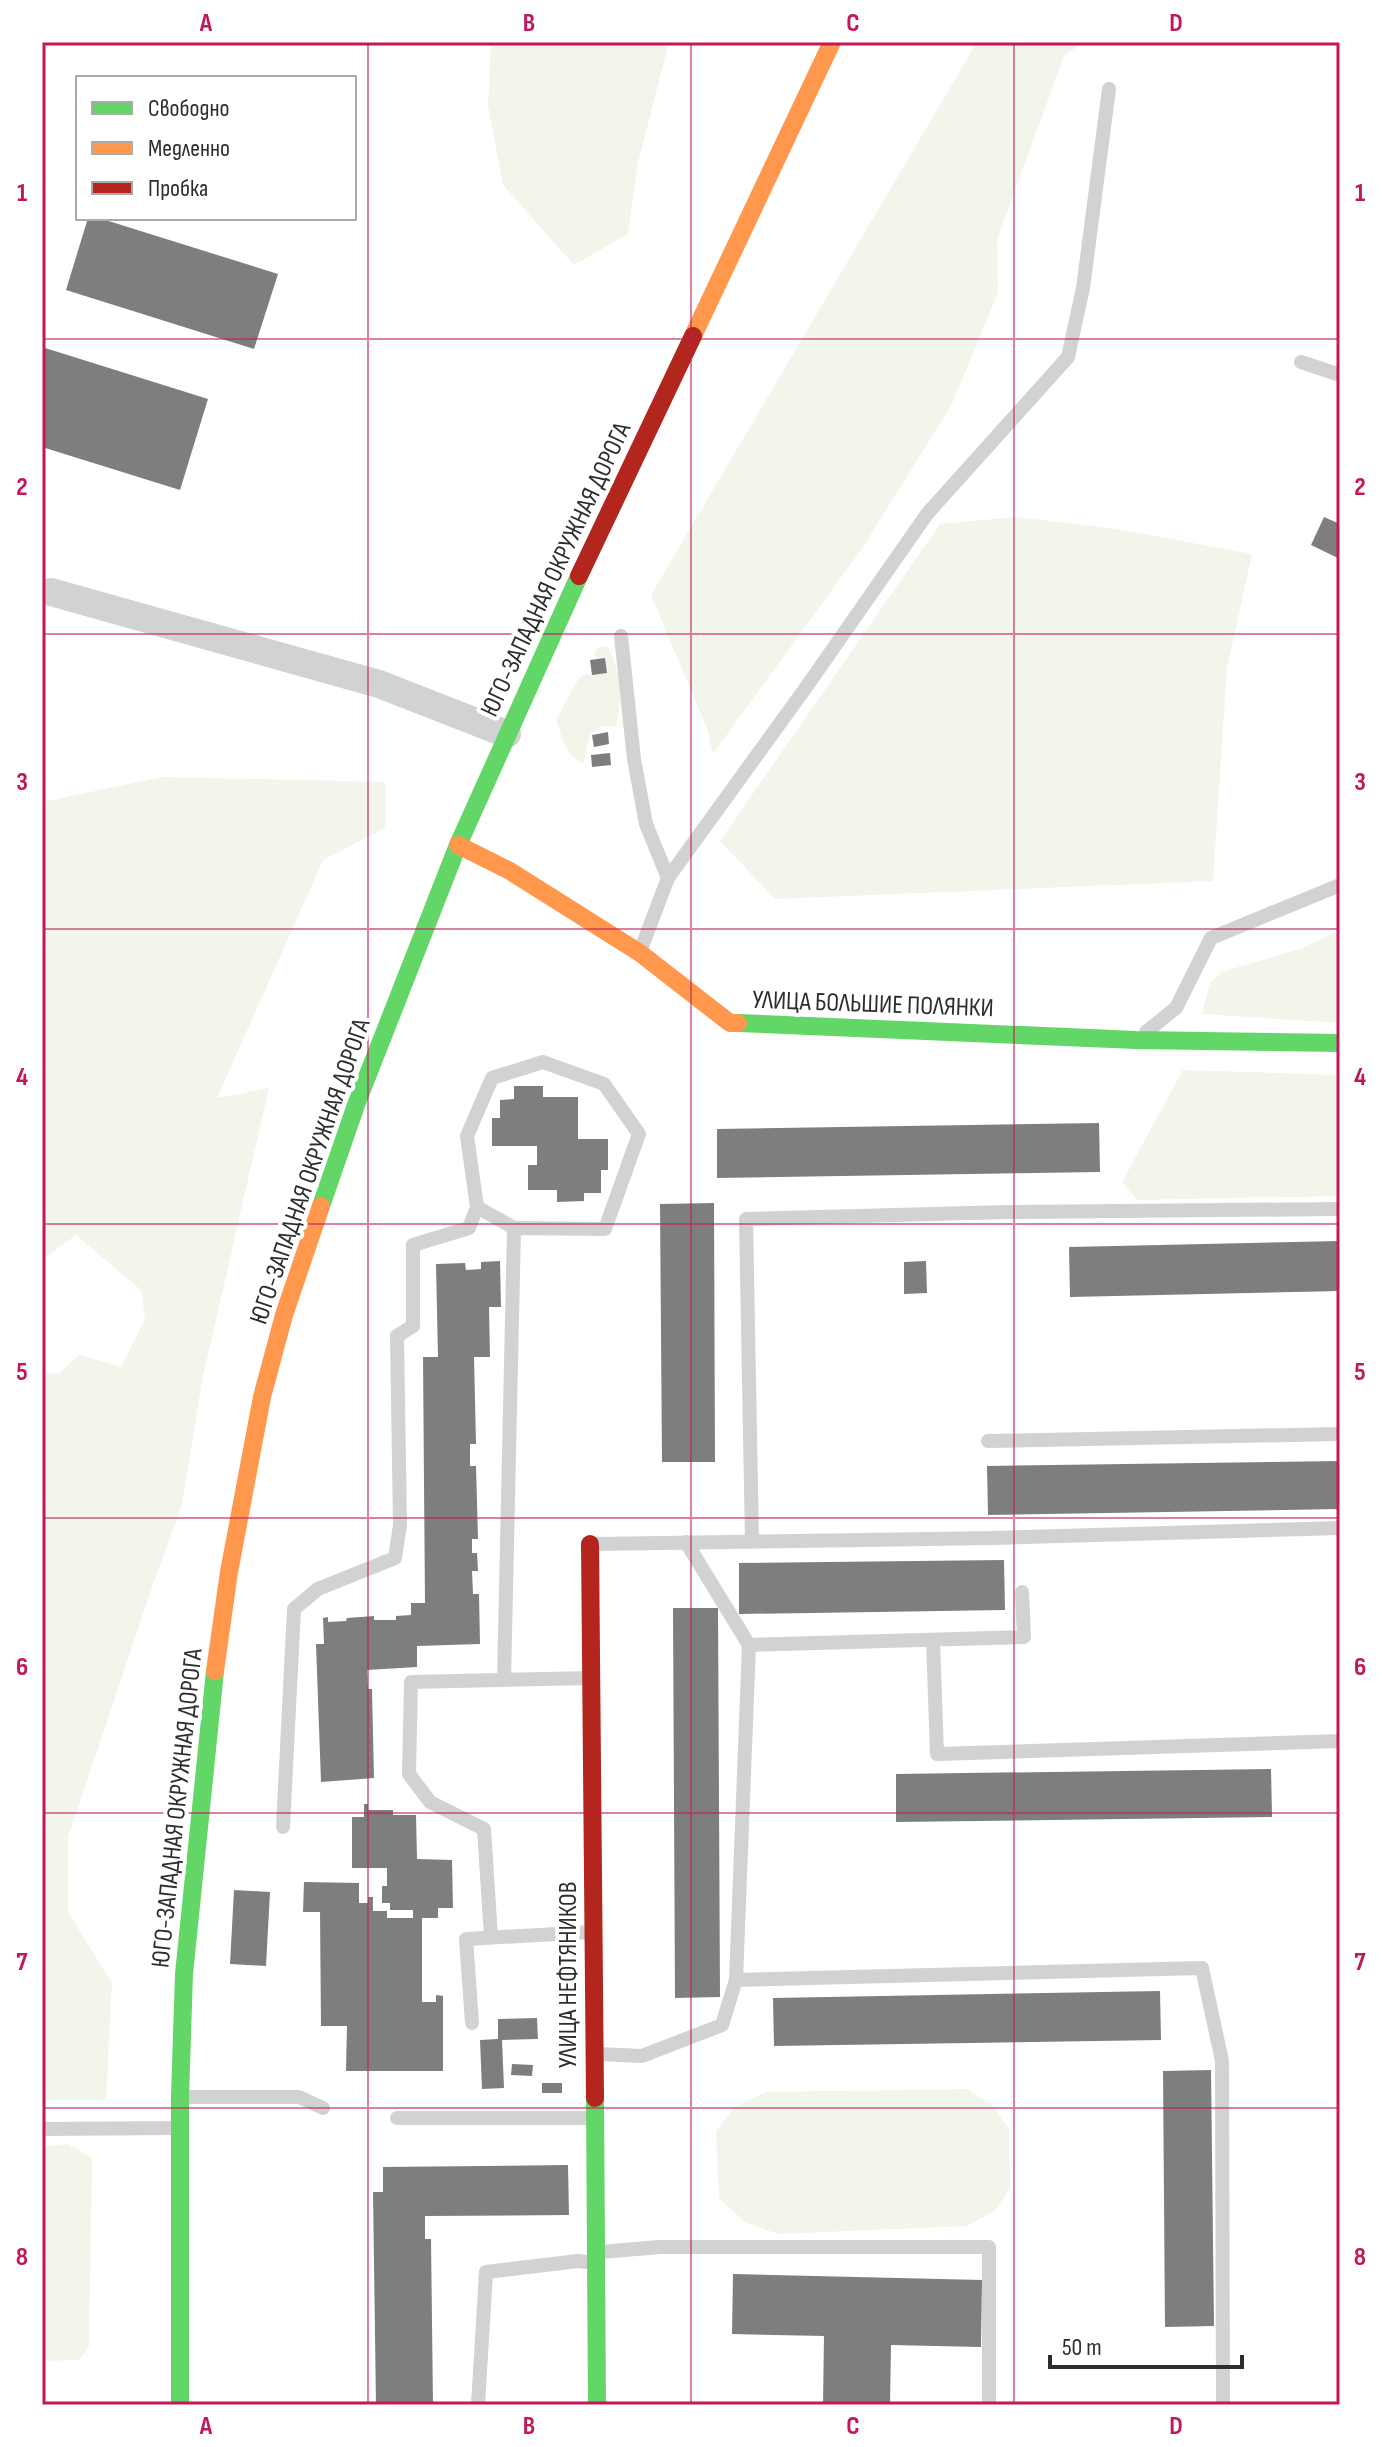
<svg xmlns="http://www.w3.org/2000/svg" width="1382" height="2447" font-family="'Sofia Sans Condensed',sans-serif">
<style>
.green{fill:#f1f5ea}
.building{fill:#7e7e7e}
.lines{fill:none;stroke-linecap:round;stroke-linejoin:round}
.lane{stroke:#d2d2d2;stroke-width:14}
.street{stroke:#d2d2d2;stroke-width:28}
.fast{stroke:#63d668;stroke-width:18}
.slow{stroke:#ff974d;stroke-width:18}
.jam{stroke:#b3261e;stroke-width:18}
.grid{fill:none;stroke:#c2185b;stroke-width:2;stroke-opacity:0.55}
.labels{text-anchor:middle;stroke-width:8;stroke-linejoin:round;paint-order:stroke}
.street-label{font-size:26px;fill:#2d2d2d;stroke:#fff}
.neatline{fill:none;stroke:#c2185b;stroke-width:3}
.grid-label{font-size:26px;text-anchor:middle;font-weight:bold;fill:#c2185b}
</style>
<rect width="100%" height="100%" fill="#fff"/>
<g class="green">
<path d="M 491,42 L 669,42 L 638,163 L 628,234 L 574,265 L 503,185 L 488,106 Z"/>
<path d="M 977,42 L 1083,42 L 1064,56 L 997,240 L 998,293 L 951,406 L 863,547 L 713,754 L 708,731 L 651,595 Z"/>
<path d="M 1017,517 L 1117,529 L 1252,554 L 1227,668 L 1213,881 L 775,899 L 720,841 L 940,524 Z"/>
<path d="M 603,646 L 609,648 C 621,675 623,697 616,726 L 601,727 L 590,735 L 583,763 C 564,755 563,738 556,720 L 579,678 L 584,675 L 607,673 L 605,659 L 598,659 L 594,654 L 597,648 Z"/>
<path d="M 162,777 L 385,782 L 385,828 L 323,860 L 217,1098 L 269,1088 L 202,1381 L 182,1505 L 152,1587 L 68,1837 L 68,1912 L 112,1983 L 106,2100 L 42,2100 L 42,1372 L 59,1374 L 79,1355 L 121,1367 L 145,1319 L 141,1290 L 76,1235 L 42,1260 L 42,802 Z"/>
<path d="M 1340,930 L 1340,1023 L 1202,1014 L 1210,983 L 1221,972 L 1300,949 Z"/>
<path d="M 1183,1070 L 1340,1075 L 1340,1196 L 1137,1200 L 1122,1182 Z"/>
<path d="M 968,2089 L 993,2106 L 1009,2129 L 1010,2188 L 995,2211 L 967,2226 L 778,2234 L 745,2222 L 719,2198 L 716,2131 L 734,2108 L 765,2092 Z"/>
<path d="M 68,2144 L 92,2158 L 89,2346 L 79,2360 L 42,2361 L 42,2147 Z"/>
</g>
<g class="building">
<path d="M 88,218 L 99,218 L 278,274 L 254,349 L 66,290 Z"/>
<path d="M 42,347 L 208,399 L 180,490 L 42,447 Z"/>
<path d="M 1324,517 L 1340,524 L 1340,559 L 1311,545 Z"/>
<path d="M 605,658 L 607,673 L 592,675 L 590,660 Z"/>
<path d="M 608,732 L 609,744 L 594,747 L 592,735 Z"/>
<path d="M 610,753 L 611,765 L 592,767 L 591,755 Z"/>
<path d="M 514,1086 L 543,1086 L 543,1097 L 578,1097 L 578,1139 L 608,1139 L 608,1170 L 601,1170 L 601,1193 L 584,1193 L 584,1201 L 557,1202 L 557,1190 L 528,1190 L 528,1165 L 537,1165 L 537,1146 L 492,1146 L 492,1118 L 500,1118 L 500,1100 L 514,1099 Z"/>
<path d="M 1099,1123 L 1100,1172 L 717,1178 L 717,1129 Z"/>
<path d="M 714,1203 L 715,1462 L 662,1462 L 660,1204 Z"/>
<path d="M 1340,1241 L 1340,1291 L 1070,1297 L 1069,1247 Z"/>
<path d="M 500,1261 L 501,1307 L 489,1307 L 490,1357 L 474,1357 L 476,1444 L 470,1444 L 470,1466 L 476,1466 L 478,1539 L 472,1539 L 472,1553 L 477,1553 L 478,1571 L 472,1571 L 473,1594 L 479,1594 L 480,1644 L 417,1646 L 417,1667 L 367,1670 L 368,1689 L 372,1689 L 374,1778 L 321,1782 L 316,1644 L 324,1644 L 323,1618 L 328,1617 L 328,1622 L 346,1621 L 347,1618 L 374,1616 L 374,1620 L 396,1620 L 396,1616 L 411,1615 L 411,1603 L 425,1603 L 423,1357 L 438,1357 L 436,1264 L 465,1263 L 466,1270 L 481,1269 L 481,1262 Z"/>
<path d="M 926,1261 L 927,1293 L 904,1294 L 904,1262 Z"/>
<path d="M 1340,1461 L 1340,1509 L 988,1515 L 987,1466 Z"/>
<path d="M 1004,1560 L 1005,1610 L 739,1614 L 739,1563 Z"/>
<path d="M 673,1608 L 718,1608 L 720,1997 L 675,1998 Z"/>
<path d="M 1271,1769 L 1272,1817 L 896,1822 L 896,1774 Z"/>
<path d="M 364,1804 L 368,1804 L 368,1810 L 393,1810 L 393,1815 L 416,1815 L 417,1859 L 452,1860 L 453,1908 L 438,1908 L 438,1918 L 422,1918 L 422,2002 L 436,2002 L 436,1995 L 443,1996 L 443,2071 L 346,2071 L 347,2026 L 321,2026 L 320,1912 L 303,1912 L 304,1882 L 359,1883 L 359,1903 L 368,1903 L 368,1897 L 373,1897 L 373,1911 L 387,1911 L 387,1918 L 413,1918 L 413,1910 L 390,1910 L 390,1903 L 382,1903 L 382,1886 L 387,1886 L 387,1868 L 352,1868 L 352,1817 L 364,1817 Z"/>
<path d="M 234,1890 L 270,1892 L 266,1966 L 230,1964 Z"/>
<path d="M 1160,1991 L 1161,2040 L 774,2046 L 773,1998 Z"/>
<path d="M 537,2018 L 538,2039 L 502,2040 L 504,2088 L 482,2089 L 480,2040 L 498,2039 L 498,2019 Z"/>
<path d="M 512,2064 L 533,2065 L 532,2076 L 511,2075 Z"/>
<path d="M 1211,2070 L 1214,2326 L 1165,2327 L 1163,2071 Z"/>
<rect x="542" y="2083" width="20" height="10"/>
<path d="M 568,2165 L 569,2215 L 425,2216 L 425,2239 L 431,2239 L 433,2405 L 376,2405 L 373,2192 L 383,2192 L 383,2167 Z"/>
<path d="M 733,2274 L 982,2280 L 981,2347 L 891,2345 L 890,2405 L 823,2405 L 824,2336 L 732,2334 Z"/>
</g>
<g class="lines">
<g class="lane">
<path d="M 1301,362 L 1340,375"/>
<path d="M 621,636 L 634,759 L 646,824 L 668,878"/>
<path d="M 641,949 L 668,878 L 807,686 L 927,514 L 1068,357 L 1083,288 L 1109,89"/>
<path d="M 1146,1032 L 1176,1008 L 1211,938 L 1340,885"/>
<path d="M 477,1207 L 514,1228"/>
<path d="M 988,1441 L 1340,1434"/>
<path d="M 752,1541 L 746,1219 L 1009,1212 L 1340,1209"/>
<path d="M 686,1542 L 749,1645 L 1024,1637 L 1022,1592"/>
<path d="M 593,1544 L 994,1538 L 1340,1528"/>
<path d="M 933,1640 L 937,1754 L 1340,1741"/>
<path d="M 749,1645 L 736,1980 L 1202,1968 L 1222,2061 L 1223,2405"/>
<path d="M 283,1827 L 294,1609 L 318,1589 L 395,1558 L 400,1525 L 397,1336 L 413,1326 L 413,1245 L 469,1228 L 477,1207 L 467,1136 L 492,1078 L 543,1062 L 604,1084 L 639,1134 L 605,1229 L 514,1228 L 504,1680"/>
<path d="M 491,1937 L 484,1829 L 430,1802 L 409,1774 L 411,1682 L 590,1678"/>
<path d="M 472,2023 L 466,1939 L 593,1932"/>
<path d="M 598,2054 L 642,2056 L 722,2025 L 736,1980"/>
<path d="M 184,2097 L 299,2097 L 323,2108"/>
<path d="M 397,2118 L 594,2118"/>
<path d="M 42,2129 L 178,2128"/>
<path d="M 600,2252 L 660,2247 L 989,2247 L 989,2405"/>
<path d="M 478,2405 L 486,2272 L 578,2261 L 595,2263"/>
</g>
<path class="street" d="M 51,592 L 379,684 L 507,734"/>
<g class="fast">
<path d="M 738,1023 L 1136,1040 L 1340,1043"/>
<path d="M 321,1206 L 356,1105 L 458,845 L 579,576"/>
<path d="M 595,2098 L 597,2405"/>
<path d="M 180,2405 L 180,2097 L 184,1974 L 215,1671"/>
</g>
<g class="slow">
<path d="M 693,336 L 832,42"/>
<path d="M 458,845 L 510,871 L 640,953 L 730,1023 L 738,1023"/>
<path d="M 215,1671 L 229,1572 L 262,1397 L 284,1315 L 321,1206"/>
</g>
<g class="jam">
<path d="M 579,576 L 693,336"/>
<path d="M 590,1544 L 595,2098"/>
</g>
</g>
<path class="grid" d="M 368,42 L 368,2405M 691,42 L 691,2405M 1014,42 L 1014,2405M 42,339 L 1340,339M 42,634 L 1340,634M 42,929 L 1340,929M 42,1224 L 1340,1224M 42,1518 L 1340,1518M 42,1813 L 1340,1813M 42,2108 L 1340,2108"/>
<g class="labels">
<g class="street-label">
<text transform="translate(555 569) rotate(-65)" y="9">ЮГО-ЗАПАДНАЯ ОКРУЖНАЯ ДОРОГА</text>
<text transform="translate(873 1003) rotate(2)" y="9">УЛИЦА БОЛЬШИЕ ПОЛЯНКИ</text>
<text transform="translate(309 1171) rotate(-71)" y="9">ЮГО-ЗАПАДНАЯ ОКРУЖНАЯ ДОРОГА</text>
<text transform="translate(176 1808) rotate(-84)" y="9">ЮГО-ЗАПАДНАЯ ОКРУЖНАЯ ДОРОГА</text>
<text transform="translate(567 1975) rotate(-90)" y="9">УЛИЦА НЕФТЯНИКОВ</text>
</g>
</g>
<rect width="1382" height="2447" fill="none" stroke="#ffffff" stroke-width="88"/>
<rect x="76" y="76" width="280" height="144" fill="#ffffff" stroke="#ababab" stroke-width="2"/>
<rect x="92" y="102" width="40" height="12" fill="#63d668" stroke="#ababab" stroke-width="2"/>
<text x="148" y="116" font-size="24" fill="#2d2d2d">Свободно</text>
<rect x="92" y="142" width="40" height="12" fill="#ff974d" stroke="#ababab" stroke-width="2"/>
<text x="148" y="156" font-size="24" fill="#2d2d2d">Медленно</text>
<rect x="92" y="182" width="40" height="12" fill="#b3261e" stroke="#ababab" stroke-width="2"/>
<text x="148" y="196" font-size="24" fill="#2d2d2d">Пробка</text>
<path d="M1050 2355v12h192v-12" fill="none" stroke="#2d2d2d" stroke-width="4"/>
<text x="1062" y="2355" font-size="24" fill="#2d2d2d" stroke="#ffffff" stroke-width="6" paint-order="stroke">50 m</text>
<rect x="44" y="44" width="1294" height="2359" class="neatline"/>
<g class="grid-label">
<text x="206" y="31">A</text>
<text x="529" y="31">B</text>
<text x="853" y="31">C</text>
<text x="1176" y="31">D</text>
<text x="22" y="201">1</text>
<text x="1360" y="201">1</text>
<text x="22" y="495">2</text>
<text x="1360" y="495">2</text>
<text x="22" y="790">3</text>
<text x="1360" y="790">3</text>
<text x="22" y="1085">4</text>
<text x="1360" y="1085">4</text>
<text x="22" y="1380">5</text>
<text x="1360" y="1380">5</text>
<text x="22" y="1675">6</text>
<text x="1360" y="1675">6</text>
<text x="22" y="1970">7</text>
<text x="1360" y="1970">7</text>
<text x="22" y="2265">8</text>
<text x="1360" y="2265">8</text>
<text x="206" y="2434">A</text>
<text x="529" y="2434">B</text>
<text x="853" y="2434">C</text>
<text x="1176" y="2434">D</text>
</g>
</svg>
